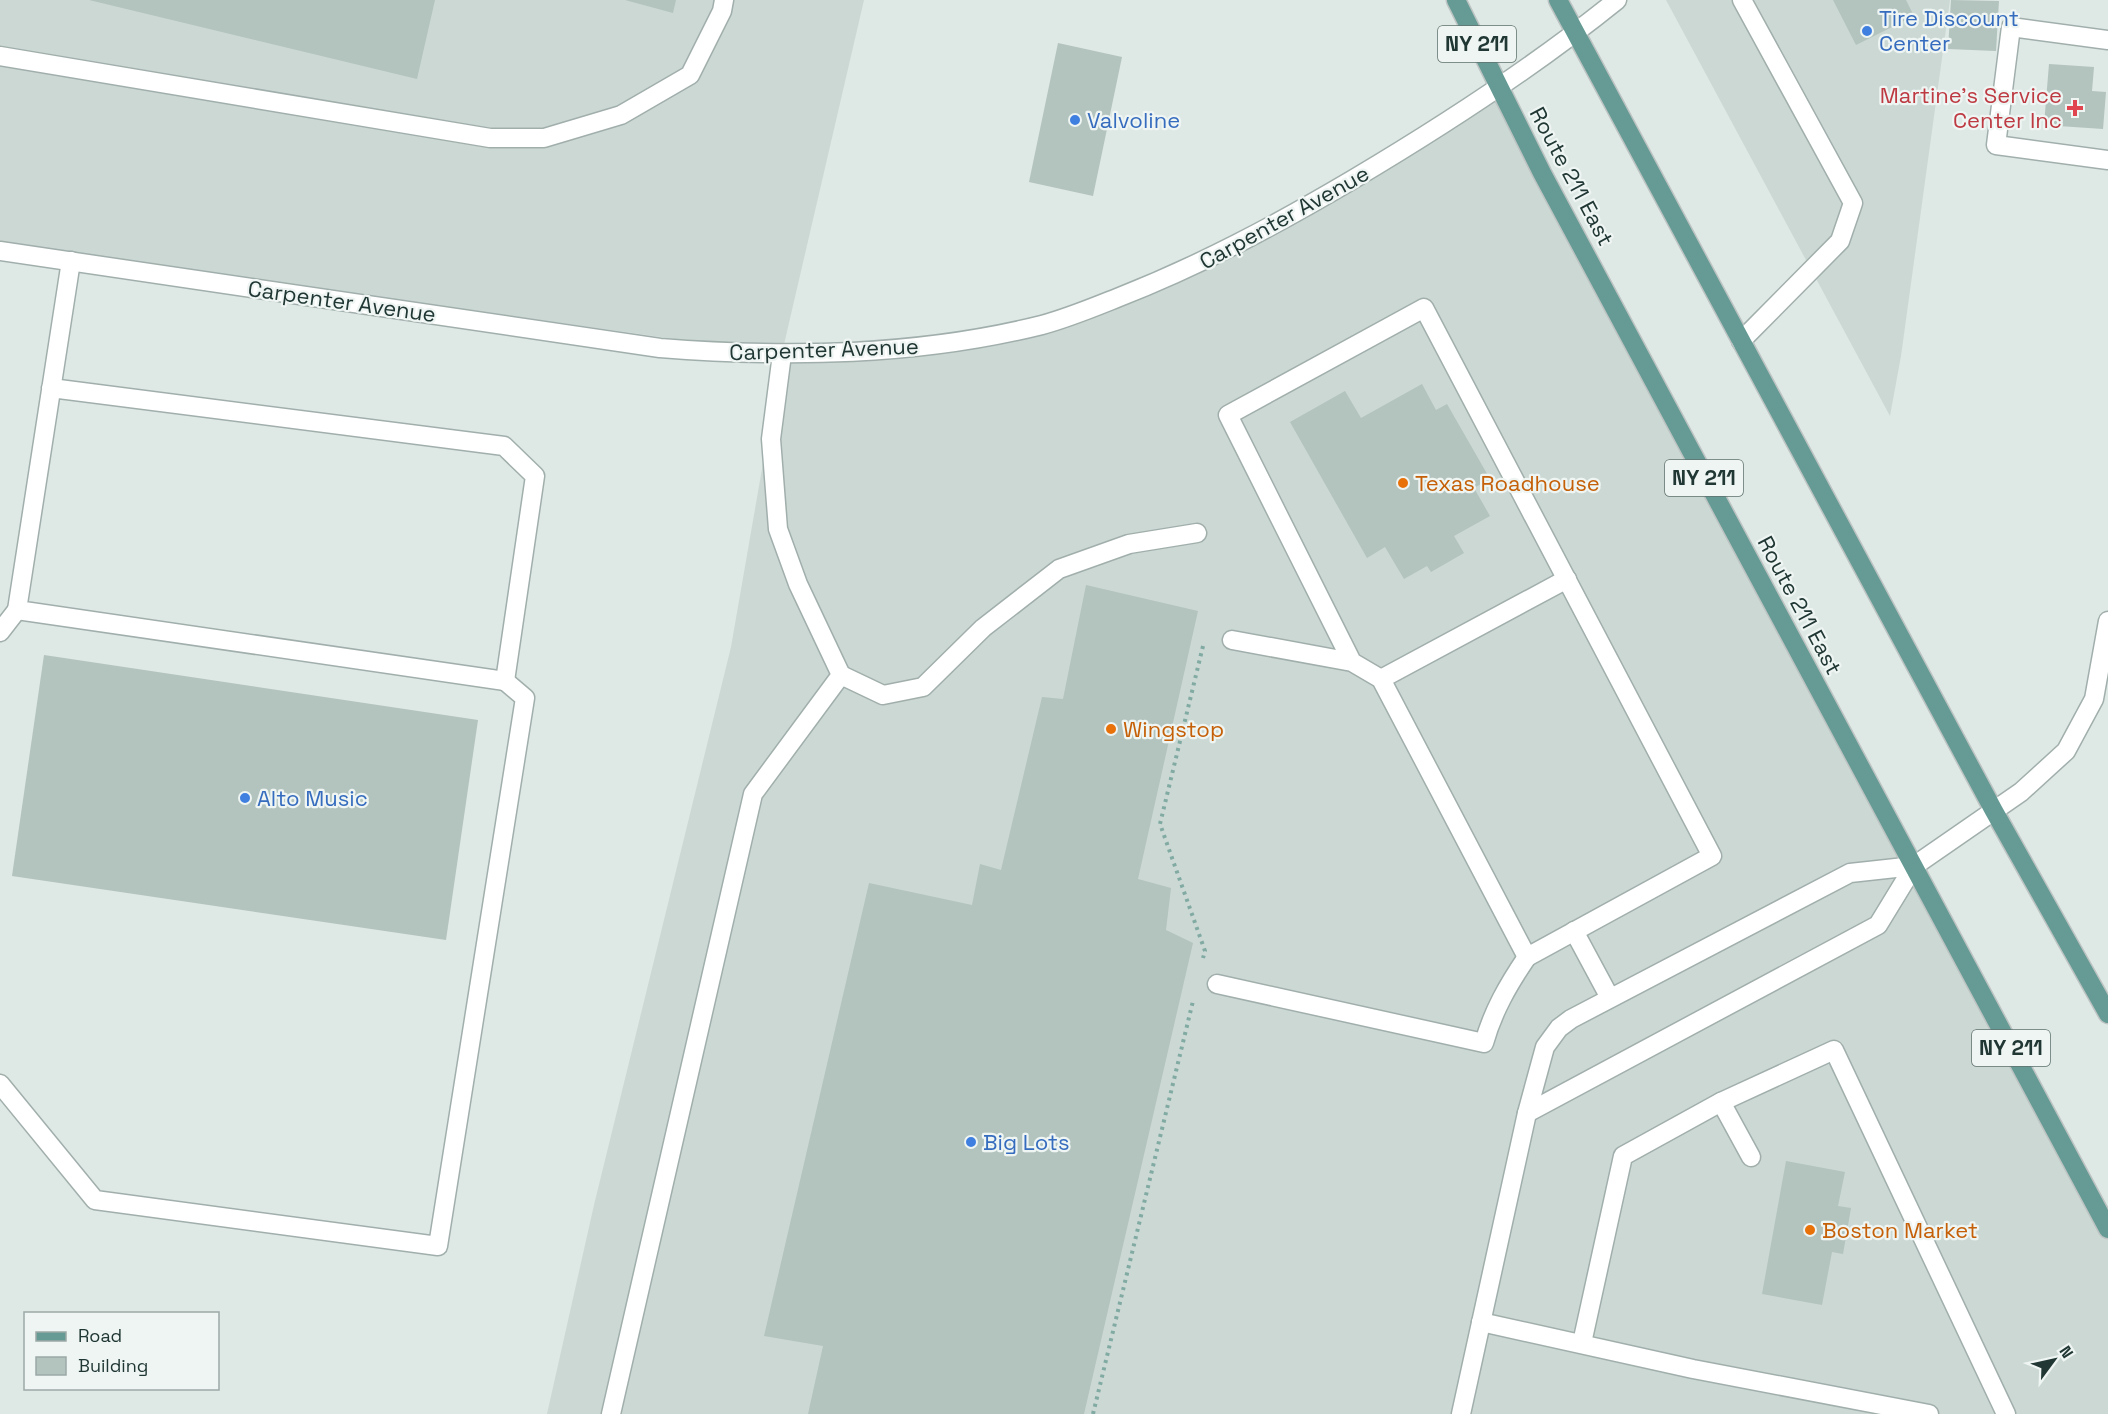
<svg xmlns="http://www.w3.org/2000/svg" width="2108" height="1414" font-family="'Space Grotesk',sans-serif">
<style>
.built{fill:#ccd8d4}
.building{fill:#b3c3be}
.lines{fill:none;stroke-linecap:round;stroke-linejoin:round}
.minor-casing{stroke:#a1afac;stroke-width:21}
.major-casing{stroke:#bcc3c2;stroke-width:21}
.path{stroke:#80aaa2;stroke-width:4;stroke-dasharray:3 4.5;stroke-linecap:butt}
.minor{stroke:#fff;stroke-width:18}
.major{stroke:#659b94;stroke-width:18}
.shop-dot{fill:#3f7fe0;stroke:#eef5f3;stroke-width:2}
.health-dot{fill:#e0444e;stroke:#eef5f3;stroke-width:2}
.food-dot{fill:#e8710a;stroke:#eef5f3;stroke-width:2}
.labels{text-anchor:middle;stroke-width:4.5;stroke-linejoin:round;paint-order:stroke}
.shield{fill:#eef5f3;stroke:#5e706d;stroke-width:1.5}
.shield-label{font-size:21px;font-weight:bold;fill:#203734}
.shop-label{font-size:22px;fill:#366cbe;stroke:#eef5f3;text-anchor:start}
.health-label{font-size:22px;fill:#be3a42;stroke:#eef5f3;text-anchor:end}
.street-label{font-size:22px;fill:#203734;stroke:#eef5f3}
.food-label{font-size:22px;fill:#c56008;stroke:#eef5f3;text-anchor:start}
</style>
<rect width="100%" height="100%" fill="#dee8e5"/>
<g class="built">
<path d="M 0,0 L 864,0 L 782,353 L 997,335 L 1210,260 L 1498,87 L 2108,1228 L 2108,1414 L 547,1414 L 594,1205 L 731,647 L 782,354 L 0,244 Z"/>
<path d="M 1666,0 L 1950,0 L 1901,356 L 1890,416 Z"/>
</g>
<g class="building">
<path d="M 89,0 L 435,0 L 417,79 Z"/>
<path d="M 625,0 L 676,0 L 673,13 Z"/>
<path d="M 1833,0 L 1906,0 L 1914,16 L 1856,45 Z"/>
<path d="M 1951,0 L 1999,1 L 1996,51 L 1948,49 Z"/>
<path d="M 1058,43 L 1122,57 L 1093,196 L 1029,182 Z"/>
<path d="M 2049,64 L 2094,67 L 2092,91 L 2106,92 L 2103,129 L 2044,125 Z"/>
<path d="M 1422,384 L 1436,410 L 1447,404 L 1490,479 L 1474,488 L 1490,516 L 1454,536 L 1464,553 L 1431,572 L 1427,566 L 1404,579 L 1385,547 L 1367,558 L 1290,422 L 1345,391 L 1361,418 Z"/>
<path d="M 1086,585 L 1198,611 L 1138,879 L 1171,888 L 1166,930 L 1193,943 L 1084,1414 L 808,1414 L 823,1346 L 764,1336 L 869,883 L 972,905 L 980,864 L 1001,870 L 1042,697 L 1063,699 Z"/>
<path d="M 44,655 L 478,720 L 446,940 L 12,876 Z"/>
<path d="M 1786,1161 L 1845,1172 L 1838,1206 L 1851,1208 L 1843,1254 L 1832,1252 L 1822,1305 L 1762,1294 Z"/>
</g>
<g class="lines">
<g class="minor-casing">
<g id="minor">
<path d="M 2108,40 L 2011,27 L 1996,145 L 2108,160"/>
<path d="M 0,56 L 490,138 L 544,138 L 621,115 L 690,75 L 722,11 L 724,0"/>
<path d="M 0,251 L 660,348 C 788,358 918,356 1042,325 C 1068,318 1092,308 1117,298 C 1201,265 1274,226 1352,180 C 1443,126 1534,67 1617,0"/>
<path d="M 1741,341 L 1840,241 L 1853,203 L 1742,0"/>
<path d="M 51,388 L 504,446 L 535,476 L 505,681 L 17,610 L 71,261"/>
<path d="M 0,632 L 17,610"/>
<path d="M 1232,640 L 1352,662 L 1381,679 L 1527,957 L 1712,856 L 1424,308 L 1228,415 L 1352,662"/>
<path d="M 841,675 L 883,695 L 923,687 L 983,628 L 1059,569 L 1129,544 L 1197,533"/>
<path d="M 1381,679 L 1567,579"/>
<path d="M 1574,931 L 1610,998"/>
<path d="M 1217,984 L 1484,1043 C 1493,1011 1508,985 1527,957"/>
<path d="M 0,1084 L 95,1200 L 438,1246 L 525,698 L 505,681"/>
<path d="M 1721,1102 L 1751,1157"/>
<path d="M 1527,1113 L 1878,925 L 1914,866 L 2021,792 L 2066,751 L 2094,699 L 2108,621"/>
<path d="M 1481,1322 L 1693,1369 L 1929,1414"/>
<path d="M 1582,1343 L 1623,1156 L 1721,1102 L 1834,1050 L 2006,1414"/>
<path d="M 611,1414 L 753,794 L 841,675 L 798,584 L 778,529 L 771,439 L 782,354"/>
<path d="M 1461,1414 L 1527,1113 L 1545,1047 L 1559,1028 L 1571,1019 L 1850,873 L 1914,866"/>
</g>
</g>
<g class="major-casing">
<g id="major">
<path d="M 1456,0 L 1542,173 L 2108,1229"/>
<path d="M 1558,0 L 1994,811 L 2108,1014"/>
</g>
</g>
<g class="path">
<path d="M 1203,646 L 1160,824 L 1205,951 L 1203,958"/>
<path d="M 1093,1414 L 1193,1001"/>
</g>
<use href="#minor" class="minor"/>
<use href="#major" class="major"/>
</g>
<g class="shop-dot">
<circle cx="1867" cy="31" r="6"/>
<circle cx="1075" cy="120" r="6"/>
<circle cx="245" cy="798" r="6"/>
<circle cx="971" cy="1142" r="6"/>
</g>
<path class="health-dot" d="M2072 99h6v6h6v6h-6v6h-6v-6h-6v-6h6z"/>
<g class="food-dot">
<circle cx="1403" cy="483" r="6"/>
<circle cx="1111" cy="729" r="6"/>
<circle cx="1810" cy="1230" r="6"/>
</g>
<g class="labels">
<g class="shield">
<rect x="1438" y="26" width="78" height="36" rx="4.5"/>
<rect x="1665" y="460" width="78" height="36" rx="4.5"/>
<rect x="1972" y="1030" width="78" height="36" rx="4.5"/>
</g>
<g class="shield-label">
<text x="1477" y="51">NY 211</text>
<text x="1704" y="485">NY 211</text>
<text x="2011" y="1055">NY 211</text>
</g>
<g class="shop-label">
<text x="1879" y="26">Tire Discount<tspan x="1879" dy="25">Center</tspan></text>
<text x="1087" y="128">Valvoline</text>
<text x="257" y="806">Alto Music</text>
<text x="983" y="1150">Big Lots</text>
</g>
<g class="health-label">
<text x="2062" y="103">Martine's Service<tspan x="2062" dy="25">Center Inc</tspan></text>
</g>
<g class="street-label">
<text transform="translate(1572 176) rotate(62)" y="8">Route 211 East</text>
<text transform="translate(1284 217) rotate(-29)" y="8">Carpenter Avenue</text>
<text transform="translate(342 301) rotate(8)" y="8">Carpenter Avenue</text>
<text transform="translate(824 349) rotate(-2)" y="8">Carpenter Avenue</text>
<text transform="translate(1800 605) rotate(62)" y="8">Route 211 East</text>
</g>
<g class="food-label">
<text x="1415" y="491">Texas Roadhouse</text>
<text x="1123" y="737">Wingstop</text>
<text x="1822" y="1238">Boston Market</text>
</g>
</g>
<rect x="24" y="1312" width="195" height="78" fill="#eef5f3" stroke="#9ca9a7" stroke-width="1.5"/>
<rect x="36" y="1332" width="30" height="9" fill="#659b94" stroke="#9ca9a7" stroke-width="1.5"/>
<text x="78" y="1342" font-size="18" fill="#203734">Road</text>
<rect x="36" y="1357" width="30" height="18" fill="#b3c3be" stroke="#9ca9a7" stroke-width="1.5"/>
<text x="78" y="1372" font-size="18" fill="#203734">Building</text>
<g transform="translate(2054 1360) rotate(57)" stroke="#eef5f3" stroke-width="4.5" paint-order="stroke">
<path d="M0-4.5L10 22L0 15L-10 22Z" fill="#203734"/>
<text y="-9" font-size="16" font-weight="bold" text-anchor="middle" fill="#203734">N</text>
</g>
</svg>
